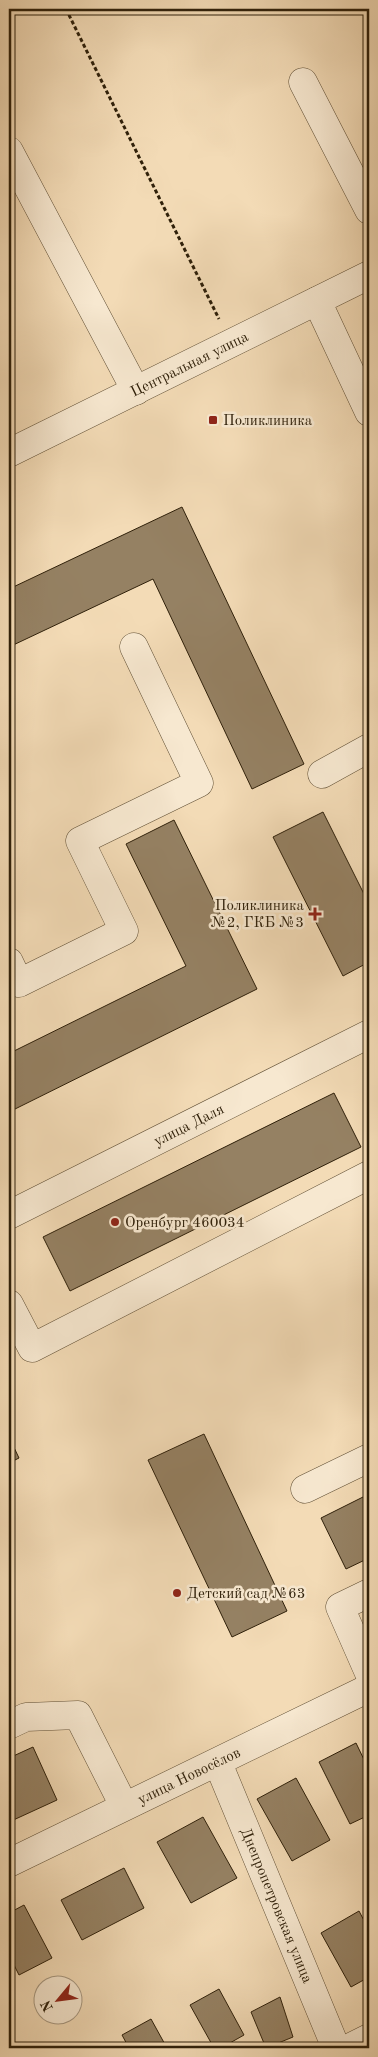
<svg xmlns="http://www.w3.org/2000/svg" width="378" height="2057" font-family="'Old Standard TT',serif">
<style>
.building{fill:#958163;stroke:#2f200a}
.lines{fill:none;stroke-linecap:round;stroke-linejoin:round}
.minor-casing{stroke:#604f35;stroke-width:29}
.path{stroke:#2f200a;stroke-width:3;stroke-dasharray:4 2.5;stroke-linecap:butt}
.minor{stroke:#f7e8d0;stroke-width:28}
.poi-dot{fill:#8f2418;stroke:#f7e8d0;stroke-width:2}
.labels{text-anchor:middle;stroke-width:5;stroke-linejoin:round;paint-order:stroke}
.street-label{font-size:15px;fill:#2f200a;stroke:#f7e8d0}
.poi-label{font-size:15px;fill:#2f200a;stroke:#f7e8d0;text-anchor:start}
</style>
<rect width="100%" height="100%" fill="#f3dbb6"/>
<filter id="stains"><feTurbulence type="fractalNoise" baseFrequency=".004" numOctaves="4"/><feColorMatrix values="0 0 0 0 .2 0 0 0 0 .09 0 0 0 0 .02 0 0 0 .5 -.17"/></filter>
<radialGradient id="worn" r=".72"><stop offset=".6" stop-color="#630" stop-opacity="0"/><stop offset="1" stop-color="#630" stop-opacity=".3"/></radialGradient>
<g class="building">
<path d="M 182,507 L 304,764 L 252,789 L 153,579 L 9,647 L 9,589 Z"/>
<path d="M 323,812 L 369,904 L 369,962 L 343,976 L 273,837 Z"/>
<path d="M 174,820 L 257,989 L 9,1112 L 9,1050 L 10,1053 L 186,966 L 126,844 Z"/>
<path d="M 334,1093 L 361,1147 L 70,1291 L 43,1237 Z"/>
<path d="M 204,1434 L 287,1611 L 232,1637 L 148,1460 Z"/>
<path d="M 9,1437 L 19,1458 L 9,1463 Z"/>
<path d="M 369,1494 L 369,1558 L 346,1569 L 321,1518 Z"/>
<path d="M 356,1743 L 369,1770 L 369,1815 L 350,1824 L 319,1762 Z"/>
<path d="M 33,1747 L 57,1800 L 9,1822 L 9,1758 Z"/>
<path d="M 296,1778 L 330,1840 L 292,1861 L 257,1799 Z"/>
<path d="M 203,1817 L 237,1878 L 191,1903 L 157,1842 Z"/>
<path d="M 124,1868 L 144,1908 L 82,1940 L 61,1900 Z"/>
<path d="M 24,1905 L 52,1958 L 19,1975 L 9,1955 L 9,1913 Z"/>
<path d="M 359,1911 L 369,1930 L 369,1977 L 351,1987 L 321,1933 Z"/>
<path d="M 219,1989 L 244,2035 L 221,2048 L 214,2048 L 190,2005 Z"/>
<path d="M 280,1997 L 293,2037 L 266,2048 L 251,2012 Z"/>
<path d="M 151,2019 L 167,2048 L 129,2048 L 122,2035 Z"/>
</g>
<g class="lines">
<g class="minor-casing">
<g id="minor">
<path d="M 303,82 L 369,210"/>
<path d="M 9,151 L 136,391"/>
<path d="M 317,301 L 369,412"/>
<path id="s1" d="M 9,453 L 369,275"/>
<path d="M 322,774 L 369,748"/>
<path d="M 9,962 L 19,983 L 124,931 L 80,841 L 199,783 L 134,647"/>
<path id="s2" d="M 9,1215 L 369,1034"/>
<path d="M 9,1304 L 32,1348 L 369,1175"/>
<path d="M 305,1489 L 369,1458"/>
<path d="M 369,1593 L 340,1607 L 369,1673"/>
<path d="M 9,1725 L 26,1717 L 78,1715 L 124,1806"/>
<path id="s3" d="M 218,1763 L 336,2048"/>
<path id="s4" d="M 9,1863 L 369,1688"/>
<path d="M 349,2048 L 369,2038"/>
</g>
</g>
<path class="path" d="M 66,9 L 219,319"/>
<use href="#minor" class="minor"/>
</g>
<g class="poi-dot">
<rect x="208" y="415" width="10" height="10" rx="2.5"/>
<path d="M312.5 906.5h5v5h5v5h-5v5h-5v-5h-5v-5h5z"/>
<circle cx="115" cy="1222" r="5"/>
<circle cx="177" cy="1593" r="5"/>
</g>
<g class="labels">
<g class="street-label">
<text dy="5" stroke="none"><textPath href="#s1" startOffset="201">Центральная улица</textPath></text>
<text dy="5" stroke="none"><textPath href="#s2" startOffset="201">улица Даля</textPath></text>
<text dy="5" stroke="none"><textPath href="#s4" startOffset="200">улица Новосёлов</textPath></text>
<text dy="5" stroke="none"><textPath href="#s3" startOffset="154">Днепропетровская улица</textPath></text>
</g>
<g class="poi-label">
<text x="223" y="425">Поликлиника</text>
<text x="304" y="910" text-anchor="end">Поликлиника<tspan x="304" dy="17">№2, ГКБ №3</tspan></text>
<text x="125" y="1227">Оренбург 460034</text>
<text x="187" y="1598">Детский сад №63</text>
</g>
</g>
<rect width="378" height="2057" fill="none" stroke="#f3dbb6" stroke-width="30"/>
<rect x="10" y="10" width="358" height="2037" fill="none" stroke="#2f200a" stroke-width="2.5"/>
<rect x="15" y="15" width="348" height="2027" fill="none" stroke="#2f200a"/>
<g transform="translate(58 2000) rotate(241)"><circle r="24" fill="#f7e8d0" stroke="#a79881"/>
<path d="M0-4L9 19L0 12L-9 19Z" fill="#8f2418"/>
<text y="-8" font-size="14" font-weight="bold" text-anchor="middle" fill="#2f200a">N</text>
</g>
<rect width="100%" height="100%" filter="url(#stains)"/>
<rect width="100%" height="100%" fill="url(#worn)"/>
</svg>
